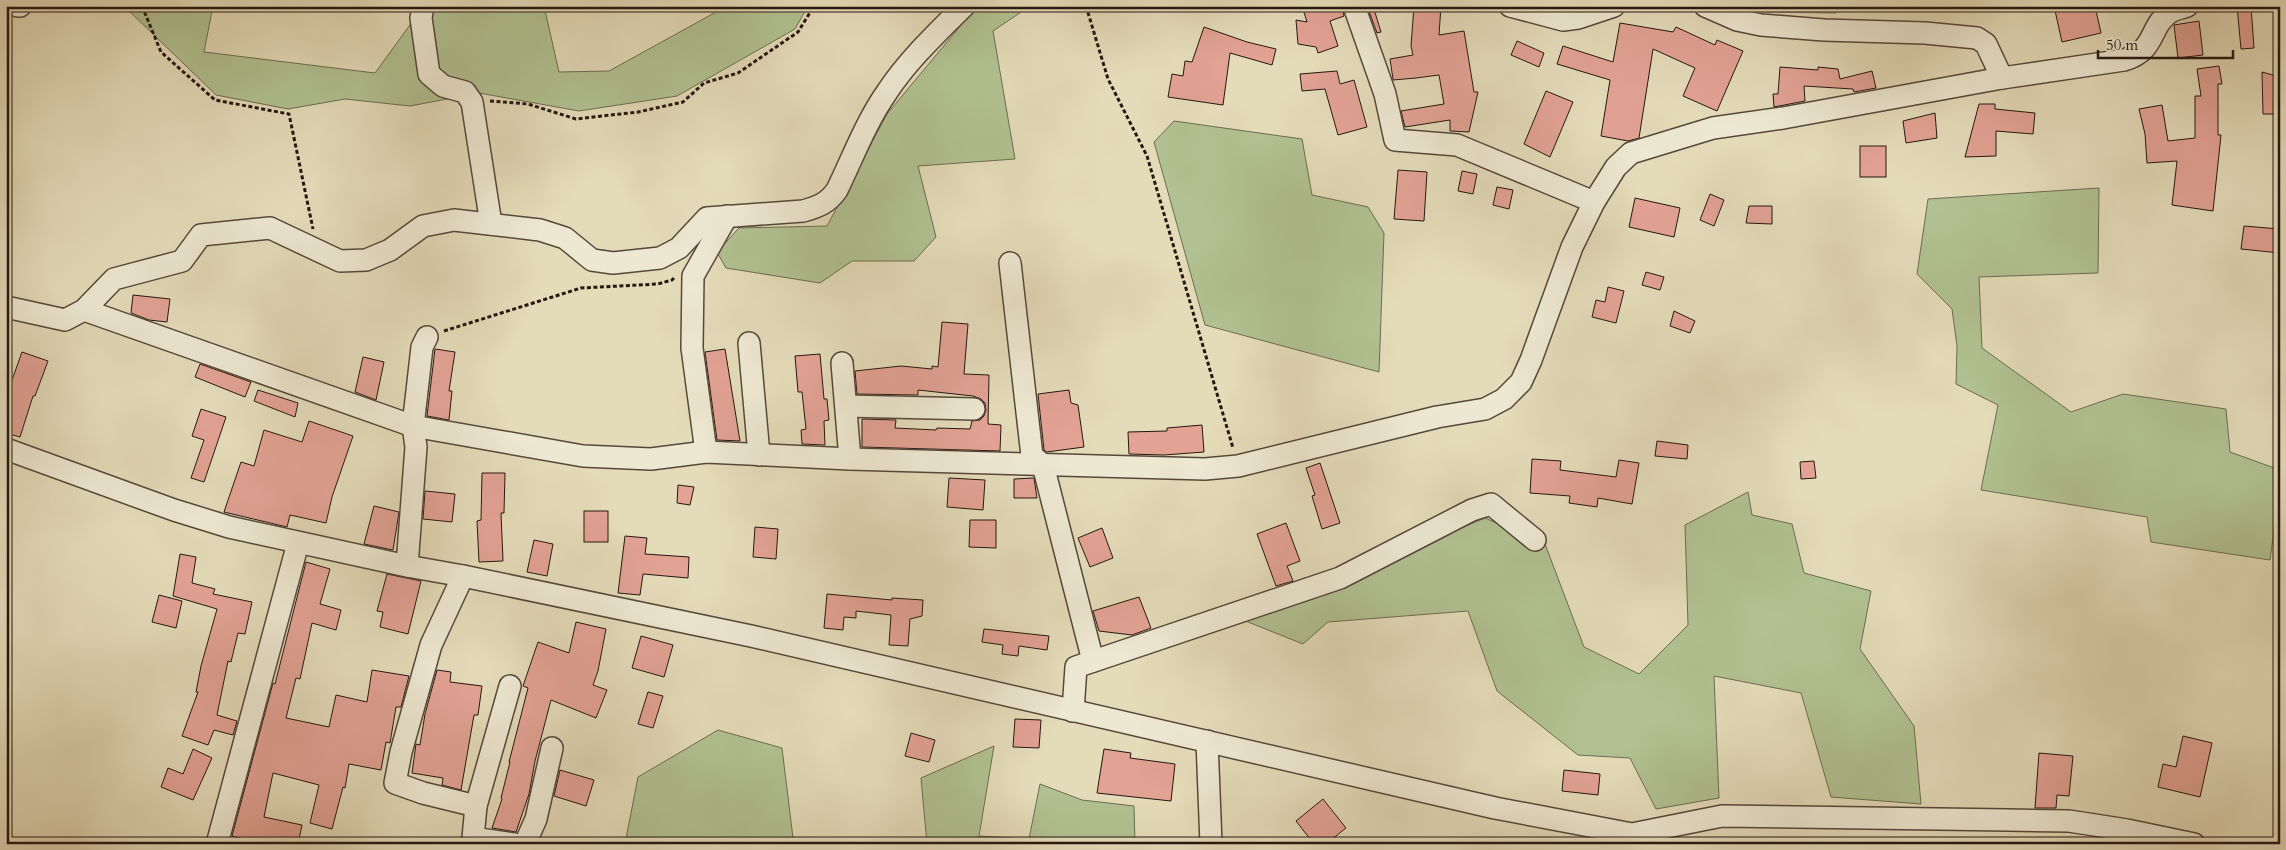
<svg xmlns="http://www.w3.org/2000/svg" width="2286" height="850" font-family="Cardo,serif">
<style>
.green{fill:#b1c191;stroke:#6c6c51}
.building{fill:#e2a294;stroke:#261711}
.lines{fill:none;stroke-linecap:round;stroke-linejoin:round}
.street-casing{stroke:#56483b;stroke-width:24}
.path{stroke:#261711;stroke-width:3;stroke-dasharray:4 2.5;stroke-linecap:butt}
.street{stroke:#ede8d2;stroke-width:21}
</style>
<rect width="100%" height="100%" fill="#e4dbb9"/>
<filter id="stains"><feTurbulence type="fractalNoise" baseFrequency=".004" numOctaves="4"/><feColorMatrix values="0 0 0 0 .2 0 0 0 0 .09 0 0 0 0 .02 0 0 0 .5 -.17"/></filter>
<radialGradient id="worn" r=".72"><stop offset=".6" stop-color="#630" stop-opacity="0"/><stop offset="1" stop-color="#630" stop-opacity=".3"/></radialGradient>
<g class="green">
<path d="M 124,6 L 213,6 L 204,52 L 375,73 L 415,18 L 417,6 L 544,6 L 559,72 L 609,71 L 727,6 L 808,6 L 795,29 L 677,96 L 579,111 L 479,93 L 410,106 L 345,99 L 288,109 L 216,95 Z"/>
<path d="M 977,6 L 1030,6 L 993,31 L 1015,159 L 918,166 L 936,237 L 914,261 L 852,261 L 820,283 L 726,268 L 717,252 L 739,228 L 827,226 L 887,114 Z"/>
<path d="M 1752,6 L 1838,6 L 1836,13 L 1766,12 Z"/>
<path d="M 1174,121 L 1302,139 L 1312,195 L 1368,207 L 1384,233 L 1379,372 L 1205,325 L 1154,142 Z"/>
<path d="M 2099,188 L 2098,273 L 1979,277 L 1982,348 L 2071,412 L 2123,394 L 2226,409 L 2230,452 L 2280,470 L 2280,487 L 2270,560 L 2151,542 L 2147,517 L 1981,490 L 1998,405 L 1956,384 L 1957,346 L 1952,309 L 1917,274 L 1928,199 Z"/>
<path d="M 1748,492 L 1752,515 L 1792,524 L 1804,573 L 1871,591 L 1860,649 L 1914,726 L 1921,804 L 1831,797 L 1801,693 L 1714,676 L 1719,798 L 1656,809 L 1630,758 L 1578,755 L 1497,691 L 1468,611 L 1328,622 L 1303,644 L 1238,618 L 1485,518 L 1545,544 L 1584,647 L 1639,674 L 1688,625 L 1685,525 Z"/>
<path d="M 718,730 L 782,748 L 793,838 L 804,844 L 625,844 L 638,777 Z"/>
<path d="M 994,746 L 979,836 L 1029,839 L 1040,784 L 1082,800 L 1134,806 L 1135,844 L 927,844 L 921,778 Z"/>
</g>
<g class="building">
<path d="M 1311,6 L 1342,6 L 1344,16 L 1330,21 L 1338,46 L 1318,53 L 1316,47 L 1298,44 L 1296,20 L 1307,22 L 1303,9 Z"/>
<path d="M 1367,6 L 1373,6 L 1381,32 L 1377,33 Z"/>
<path d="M 1414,6 L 1441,6 L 1439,35 L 1464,31 L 1474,92 L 1478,92 L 1469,132 L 1450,131 L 1450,120 L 1405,127 L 1401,111 L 1444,104 L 1439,75 L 1416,78 L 1393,80 L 1393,79 L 1390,59 L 1413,55 L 1411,46 Z"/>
<path d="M 2054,6 L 2095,6 L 2101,33 L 2062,42 Z"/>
<path d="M 2237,6 L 2251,6 L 2254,48 L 2241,49 Z"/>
<path d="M 2199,21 L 2203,55 L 2178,58 L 2174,25 Z"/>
<path d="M 1620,23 L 1673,32 L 1676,27 L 1715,45 L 1717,40 L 1743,51 L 1717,111 L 1683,96 L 1695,68 L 1653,49 L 1639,138 L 1628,141 L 1601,136 L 1610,80 L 1557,64 L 1563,46 L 1613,62 Z"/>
<path d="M 1204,27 L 1247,42 L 1276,49 L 1272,65 L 1230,53 L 1223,105 L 1168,97 L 1172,74 L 1183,76 L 1185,61 L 1192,62 Z"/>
<path d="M 1517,41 L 1544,53 L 1539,67 L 1511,55 Z"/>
<path d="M 2219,66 L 2222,84 L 2218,84 L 2218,135 L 2221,135 L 2213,211 L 2172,205 L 2177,161 L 2147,163 L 2145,134 L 2139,109 L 2162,105 L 2168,141 L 2195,138 L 2195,96 L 2201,96 L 2197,69 Z"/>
<path d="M 1780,67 L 1818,70 L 1818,67 L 1838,69 L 1840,79 L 1872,71 L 1876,88 L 1854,92 L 1853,89 L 1804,86 L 1805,101 L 1774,107 L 1773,94 L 1778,94 Z"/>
<path d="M 1337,71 L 1340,84 L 1354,80 L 1367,127 L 1338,135 L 1325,89 L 1302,91 L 1300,74 Z"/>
<path d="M 2262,72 L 2280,77 L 2280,114 L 2263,114 Z"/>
<path d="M 1546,91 L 1573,102 L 1550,157 L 1524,144 Z"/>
<path d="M 1979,104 L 1995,104 L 1995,109 L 2035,113 L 2033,134 L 1996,131 L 1996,156 L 1965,157 Z"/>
<path d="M 1935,113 L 1937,138 L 1906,143 L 1903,121 Z"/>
<rect x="1860" y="146" width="26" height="31"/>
<path d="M 1398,170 L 1427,172 L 1424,221 L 1394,219 Z"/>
<path d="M 1462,171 L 1477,174 L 1473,194 L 1458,191 Z"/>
<path d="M 1497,187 L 1513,190 L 1509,209 L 1493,205 Z"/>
<path d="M 1710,194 L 1724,200 L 1714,226 L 1700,220 Z"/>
<path d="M 1635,198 L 1680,208 L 1674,237 L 1629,227 Z"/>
<path d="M 1749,206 L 1772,206 L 1772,224 L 1746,223 Z"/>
<path d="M 2244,226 L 2280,229 L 2280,253 L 2241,249 Z"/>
<path d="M 1646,272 L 1664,277 L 1660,290 L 1642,285 Z"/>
<path d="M 1608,287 L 1624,291 L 1616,323 L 1592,317 L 1596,300 L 1605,302 Z"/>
<path d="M 133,295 L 170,299 L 167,322 L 149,320 L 131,313 Z"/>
<path d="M 1674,311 L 1695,321 L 1690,333 L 1670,326 Z"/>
<path d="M 942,322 L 968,324 L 964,374 L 989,375 L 988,424 L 1001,425 L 1000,451 L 862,447 L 862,419 L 896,420 L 895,428 L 936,430 L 937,428 L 970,429 L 972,421 L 980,420 L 984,416 L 986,410 L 985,403 L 981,399 L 973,396 L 918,390 L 918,395 L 857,394 L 855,371 L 901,366 L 932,369 L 932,366 L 938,367 Z"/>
<path d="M 435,349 L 455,352 L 449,391 L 452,391 L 449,420 L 427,416 Z"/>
<path d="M 725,349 L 740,441 L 717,440 L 705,352 Z"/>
<path d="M 22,352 L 48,361 L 35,396 L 33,396 L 20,437 L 6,433 L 6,397 Z"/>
<path d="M 820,354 L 824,399 L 827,399 L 829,420 L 824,421 L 825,445 L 802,444 L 801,430 L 806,429 L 802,392 L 798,392 L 795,356 Z"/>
<path d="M 363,357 L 384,362 L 376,400 L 355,392 Z"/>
<path d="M 200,364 L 251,382 L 245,397 L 195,377 Z"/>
<path d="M 258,390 L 298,403 L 295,417 L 254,401 Z"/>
<path d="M 1069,390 L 1071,403 L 1078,405 L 1084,447 L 1047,452 L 1044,450 L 1038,394 Z"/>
<path d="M 201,409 L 226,417 L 204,482 L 191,478 L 204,440 L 192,436 Z"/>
<path d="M 309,421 L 353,436 L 332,497 L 326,523 L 290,515 L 287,527 L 224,512 L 241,462 L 254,466 L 264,430 L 302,442 Z"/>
<path d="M 1202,425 L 1204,452 L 1164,455 L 1129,454 L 1128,432 L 1167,431 L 1167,428 Z"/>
<path d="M 1657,441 L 1688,445 L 1687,459 L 1655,456 Z"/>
<path d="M 1532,459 L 1561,461 L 1560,470 L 1616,477 L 1619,460 L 1639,463 L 1632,504 L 1598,498 L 1597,507 L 1569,503 L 1570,496 L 1530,493 Z"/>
<path d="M 1814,461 L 1816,478 L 1801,479 L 1800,462 Z"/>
<path d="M 1320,463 L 1340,523 L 1322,529 L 1312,496 L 1315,495 L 1306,468 Z"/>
<path d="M 482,473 L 505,473 L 504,513 L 501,513 L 503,561 L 479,562 L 477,521 L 481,520 Z"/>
<path d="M 949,478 L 985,480 L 983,510 L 947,507 Z"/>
<path d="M 1034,478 L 1037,498 L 1014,498 L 1014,479 Z"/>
<path d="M 678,485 L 694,487 L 690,505 L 677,503 Z"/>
<path d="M 425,491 L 455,494 L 452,522 L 423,519 Z"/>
<path d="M 374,506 L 399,512 L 393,550 L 364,544 Z"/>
<rect x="584" y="511" width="24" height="31"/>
<path d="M 970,520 L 996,520 L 996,548 L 969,547 Z"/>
<path d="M 1286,523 L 1300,561 L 1287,566 L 1293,581 L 1276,586 L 1257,534 Z"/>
<path d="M 755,527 L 778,529 L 776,559 L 753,557 Z"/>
<path d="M 1102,528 L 1113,558 L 1090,567 L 1078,538 Z"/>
<path d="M 625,536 L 647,538 L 645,554 L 689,557 L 688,578 L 643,574 L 640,595 L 618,593 Z"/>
<path d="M 534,540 L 553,544 L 547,576 L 527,572 Z"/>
<path d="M 180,554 L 196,557 L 192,583 L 215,589 L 213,594 L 252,602 L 245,634 L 238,633 L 231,662 L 228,661 L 217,715 L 237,721 L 233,735 L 214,730 L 208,745 L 182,736 L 198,692 L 196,692 L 201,666 L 217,609 L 173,596 Z"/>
<path d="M 306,562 L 330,569 L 320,604 L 341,610 L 336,630 L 312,623 L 300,679 L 296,678 L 286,718 L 329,727 L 336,695 L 367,702 L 372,670 L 409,676 L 401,707 L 396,707 L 390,743 L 386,742 L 381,770 L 349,764 L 345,788 L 343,787 L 332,829 L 310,823 L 319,785 L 273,773 L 264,817 L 302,825 L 298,844 L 278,844 L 254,839 L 253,842 L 232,836 L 273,683 L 275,684 Z"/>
<path d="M 387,574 L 421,581 L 408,634 L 380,627 L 383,612 L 377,611 Z"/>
<path d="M 827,594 L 892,600 L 892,598 L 923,600 L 922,616 L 910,619 L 908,646 L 889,645 L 891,615 L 856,611 L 856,618 L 844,617 L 843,630 L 824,628 Z"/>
<path d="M 159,595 L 182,601 L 176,628 L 152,622 Z"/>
<path d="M 1139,597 L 1151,628 L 1132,635 L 1099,631 L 1093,611 Z"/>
<path d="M 576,622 L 606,629 L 598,671 L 593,685 L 607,690 L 596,718 L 551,700 L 535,761 L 529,794 L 516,832 L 492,828 L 502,799 L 501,798 L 510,762 L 509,762 L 528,688 L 523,686 L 538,642 L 569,653 Z"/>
<path d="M 984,629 L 1049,636 L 1047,650 L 1019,646 L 1018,656 L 1002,654 L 1003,645 L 982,642 Z"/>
<path d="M 641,636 L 673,645 L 664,677 L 632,668 Z"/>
<path d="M 437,670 L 451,672 L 450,682 L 482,686 L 478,715 L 474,715 L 461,790 L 442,785 L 443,778 L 412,773 L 416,744 L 420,745 L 425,714 Z"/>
<path d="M 648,692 L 663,696 L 653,728 L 638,724 Z"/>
<path d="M 1015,719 L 1041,720 L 1039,748 L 1013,747 Z"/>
<path d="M 911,733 L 935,740 L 929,762 L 905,756 Z"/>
<path d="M 2183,736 L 2212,743 L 2200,797 L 2158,787 L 2163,764 L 2176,767 Z"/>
<path d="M 193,749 L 212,758 L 193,800 L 161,787 L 168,768 L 183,774 Z"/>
<path d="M 1104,749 L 1131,753 L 1130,758 L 1175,764 L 1171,801 L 1097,793 Z"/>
<path d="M 2039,753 L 2073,756 L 2069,796 L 2057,795 L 2056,808 L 2035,808 Z"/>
<path d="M 560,770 L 594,780 L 586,806 L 554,796 Z"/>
<path d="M 1564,770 L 1600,774 L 1598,795 L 1562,791 Z"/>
<path d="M 1323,799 L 1346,828 L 1326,844 L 1314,844 L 1296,821 Z"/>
</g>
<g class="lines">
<g class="street-casing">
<g id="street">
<path d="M 18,6 L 20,6"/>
<path d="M 423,6 L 421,18 L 429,74 L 443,86 L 465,92 L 472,102 L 491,224"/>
<path d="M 1354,6 L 1385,94 L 1395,140 L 1457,145 L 1594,202"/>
<path d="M 1510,6 L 1563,20 L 1578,18 L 1614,6"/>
<path d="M 1705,6 L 1737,20 L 1761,25 L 1824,30 L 1925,33 L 1977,38 L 1986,44 L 2002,78"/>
<path d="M 1010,263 L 1032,456 L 1043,465 L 1093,661"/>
<path d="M 6,307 L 65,320 L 84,310 L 114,279 L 182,261 L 201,235 L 270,228 L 340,261 L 366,260 L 390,250 L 423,226 L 454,220 L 540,230 L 565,238 L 592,260 L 613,263 L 660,258 L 679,248 L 707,218 L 803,211 C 818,207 828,203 837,190 C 853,157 866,122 887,92 C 908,60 937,33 964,6"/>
<path d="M 84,310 L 413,426 L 583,456 L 651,459 L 706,452 L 850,459 L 1205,469 L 1238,466 L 1437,417 L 1485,409 L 1504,399 L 1521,382 L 1531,360 L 1572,247 L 1594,202 L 1616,167 L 1631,153 L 1713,128 L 1783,118 L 2002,78 L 2124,60 C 2158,50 2148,25 2172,11 C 2176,9 2182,8 2187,6"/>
<path d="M 749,343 L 759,455"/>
<path d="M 842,363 L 850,459"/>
<path d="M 846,406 L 974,409"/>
<path d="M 6,449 L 174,510 L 229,527 L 407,566 L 463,576 L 751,636 L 1495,808 L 1632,834 L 1722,816 L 2008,820 L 2069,821 L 2127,830 L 2194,844"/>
<path d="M 706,452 L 692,348 L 693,276 L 727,216"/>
<path d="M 407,566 L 416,447 L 413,426 L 422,347 L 427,337"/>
<path d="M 463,576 L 431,645 L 401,752 L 395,783 L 423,793 L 476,806"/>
<path d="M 510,686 L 476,806 L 473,838 L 514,844"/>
<path d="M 1073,711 L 1076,667 L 1340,578 L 1472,510 L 1491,504 L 1535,540"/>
<path d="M 1207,741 L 1211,844"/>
<path d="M 217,844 L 298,543"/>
<path d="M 525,844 L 536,819 L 552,748"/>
</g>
</g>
<g class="path">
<path d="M 142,6 L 161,52 L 215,100 L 289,114 L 313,229"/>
<path d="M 1086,6 L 1108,79 L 1147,156 L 1233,448"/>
<path d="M 490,101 L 528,104 L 576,119 L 638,112 L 683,102 L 704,83 L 738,73 L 798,32 L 814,6"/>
<path d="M 444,331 L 581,288 L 658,284 L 672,280 L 674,278"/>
</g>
<use href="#street" class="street"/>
</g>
<rect width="2286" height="850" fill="none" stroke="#e4dbb9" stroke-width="25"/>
<rect x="8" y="8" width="2271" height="835" fill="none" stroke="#261711" stroke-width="2.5"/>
<rect x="12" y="12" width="2261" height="825" fill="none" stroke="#261711"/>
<path d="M2098 50v8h135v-8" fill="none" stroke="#261711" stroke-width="2.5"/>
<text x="2106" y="50" font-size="15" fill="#261711" stroke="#ede8d2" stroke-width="4" paint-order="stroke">50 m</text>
<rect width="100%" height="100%" filter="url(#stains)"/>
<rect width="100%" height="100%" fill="url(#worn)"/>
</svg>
